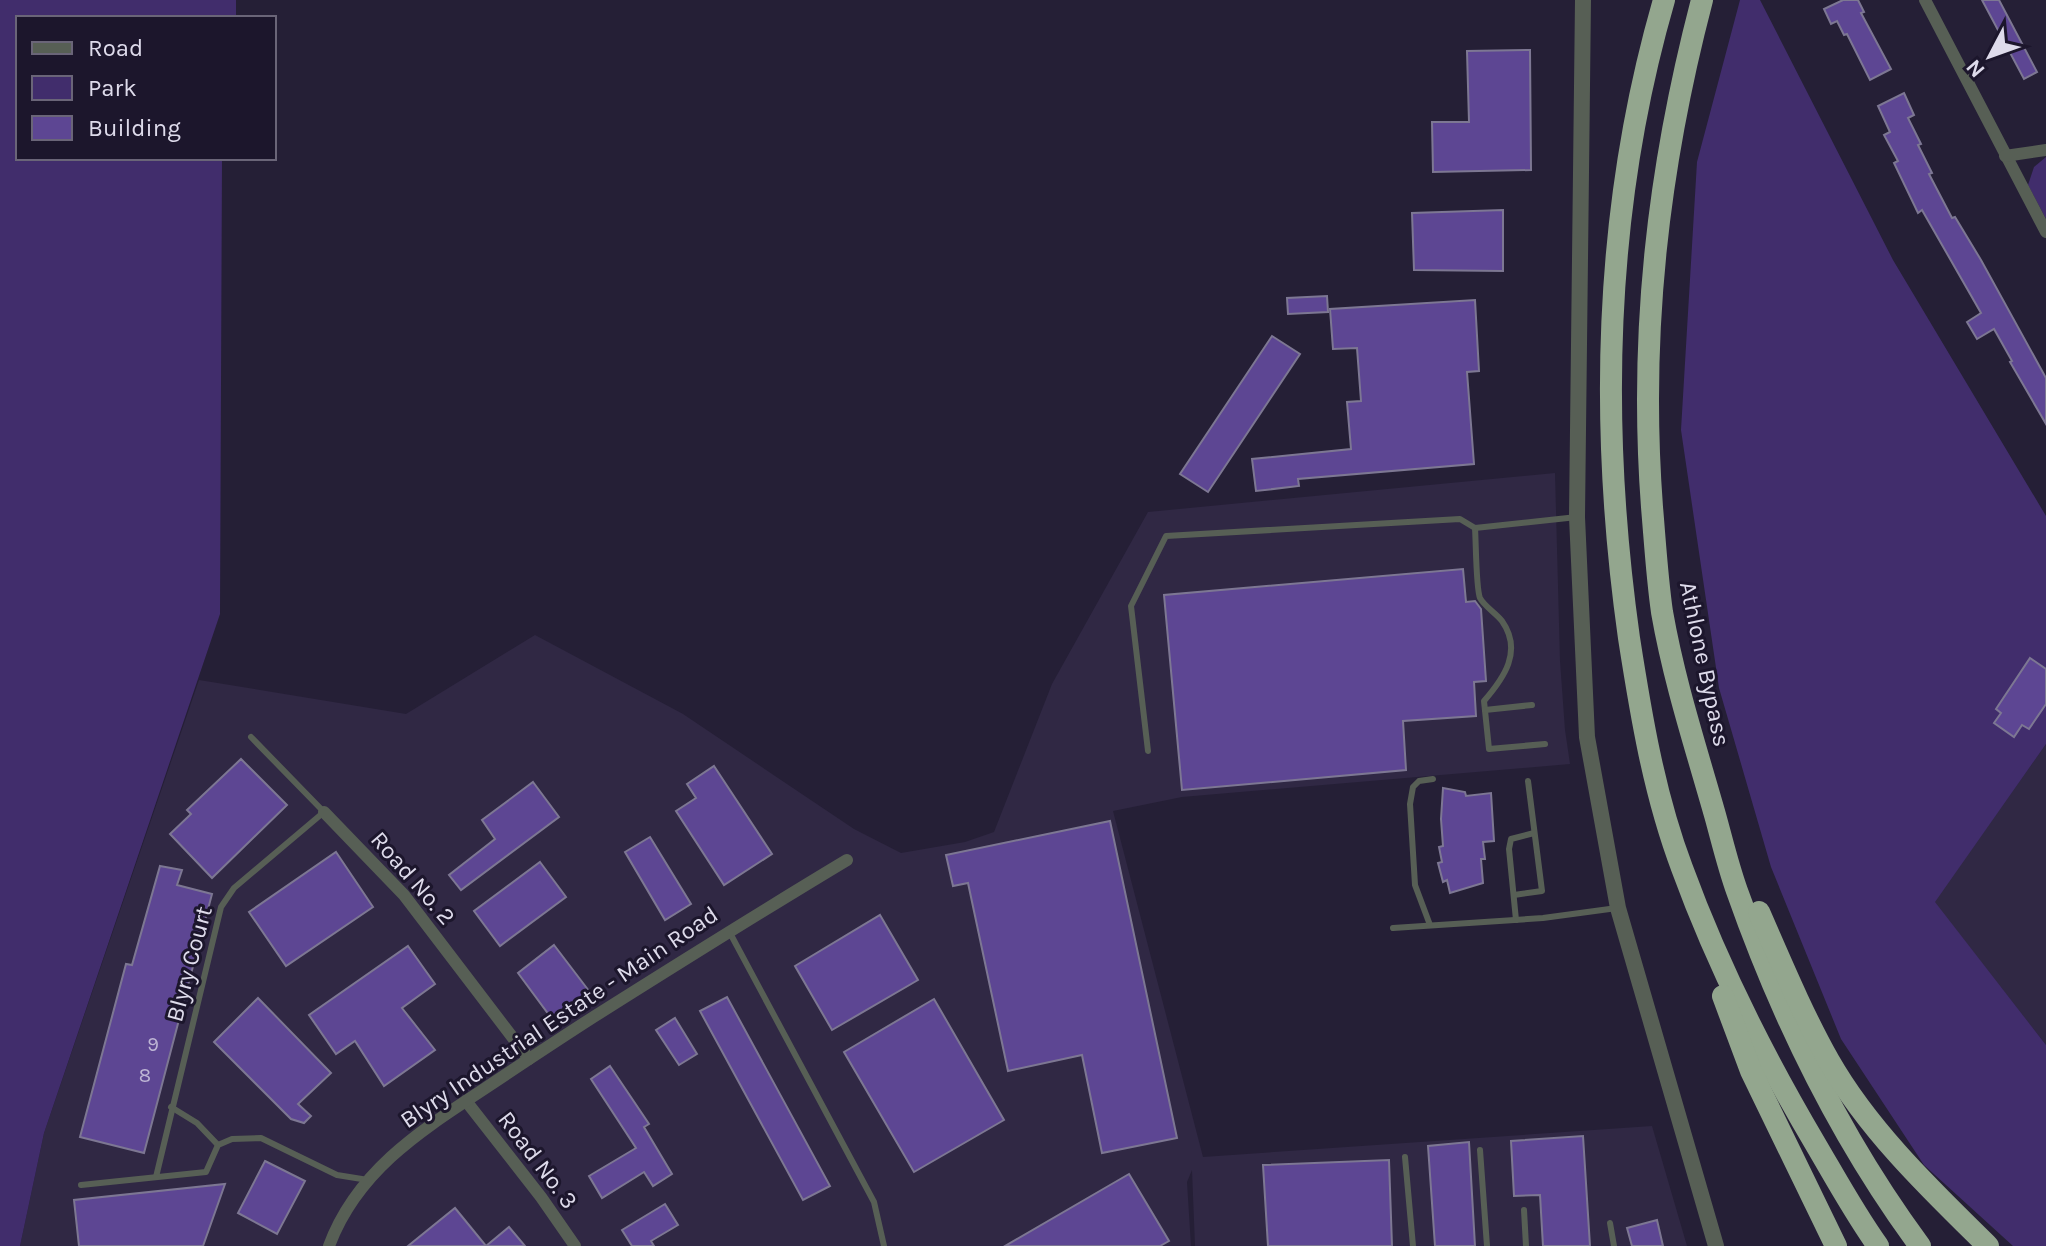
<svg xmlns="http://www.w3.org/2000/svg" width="2046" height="1246" font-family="Karla,sans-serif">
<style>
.built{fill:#302844}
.green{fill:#412d6c}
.building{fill:#5d4693;stroke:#7d7793;stroke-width:2}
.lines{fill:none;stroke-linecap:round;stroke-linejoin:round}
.service{stroke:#575f55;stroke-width:6}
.minor{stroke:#575f55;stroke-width:12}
.tertiary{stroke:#575f55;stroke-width:16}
.trunk{stroke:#93a68e;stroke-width:22}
.labels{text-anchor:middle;stroke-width:6;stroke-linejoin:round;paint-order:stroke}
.number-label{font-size:20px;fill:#beb6d5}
.street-label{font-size:24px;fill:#dedbeb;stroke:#1c162c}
</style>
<rect width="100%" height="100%" fill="#251f36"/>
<g class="built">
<path d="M 1555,473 L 1560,661 L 1565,730 L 1570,764 L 1182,797 L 1113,811 L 1203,1157 L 1652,1126 L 1687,1246 L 1195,1246 L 1192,1170 L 1187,1182 L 1191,1246 L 20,1246 L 44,1133 L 199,680 L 406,714 L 535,635 L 683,714 L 854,829 L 901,853 L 965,842 L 994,832 L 1052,684 L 1148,512 Z"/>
<path d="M 2046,744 L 2046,1045 L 1934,902 Z"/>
</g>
<g class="green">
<path d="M 0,0 L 236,0 L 236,18 L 18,18 L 18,158 L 222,158 L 220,614 L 44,1133 L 20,1246 L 0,1246 Z"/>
<path d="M 1740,0 L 1760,0 L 1893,260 L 2046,516 L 2046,744 L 1935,902 L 2046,1045 L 2046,1246 L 2013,1246 L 1924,1165 L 1841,1039 L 1771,867 L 1719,688 L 1681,430 L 1697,162 Z"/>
<path d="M 2046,157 L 2046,219 L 2028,185 L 2034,167 Z"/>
</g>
<g class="building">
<path d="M 1843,0 L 1858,0 L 1864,12 L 1861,13 L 1891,69 L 1870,80 L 1847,34 L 1844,35 L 1837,21 L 1831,24 L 1824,9 Z"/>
<path d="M 1982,0 L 1999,0 L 2037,72 L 2024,79 Z"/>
<path d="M 1530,50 L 1531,170 L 1433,172 L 1432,122 L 1469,122 L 1467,51 Z"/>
<path d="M 1904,93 L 1914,115 L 1908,118 L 1921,144 L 1918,145 L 1932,173 L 1929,174 L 1952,218 L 1955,217 L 1981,260 L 2046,378 L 2046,424 L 2010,362 L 2012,361 L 1994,329 L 1977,339 L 1967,322 L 1981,313 L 1922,210 L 1918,213 L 1894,163 L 1898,161 L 1884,135 L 1890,132 L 1878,106 Z"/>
<path d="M 1503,210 L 1503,271 L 1414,270 L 1412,213 Z"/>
<path d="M 1327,296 L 1328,312 L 1288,314 L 1287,298 Z"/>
<path d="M 1475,300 L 1479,371 L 1467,372 L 1474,464 L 1298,479 L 1299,486 L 1256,491 L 1252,459 L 1351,449 L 1347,402 L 1361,401 L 1357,348 L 1333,349 L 1330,309 Z"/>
<path d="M 1272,336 L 1300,354 L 1208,492 L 1180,474 Z"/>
<path d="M 1463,569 L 1466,602 L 1475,601 L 1481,609 L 1486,681 L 1474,682 L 1476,716 L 1403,721 L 1406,770 L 1182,790 L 1164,595 Z"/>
<path d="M 2030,658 L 2046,669 L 2046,704 L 2029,729 L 2022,725 L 2014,737 L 1994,723 L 2001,713 L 1996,709 Z"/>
<path d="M 241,759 L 287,805 L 212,878 L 170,834 L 191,814 L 187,810 Z"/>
<path d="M 714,766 L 772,854 L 724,885 L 676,811 L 696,798 L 687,784 Z"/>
<path d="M 533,782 L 559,817 L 461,890 L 449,875 L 495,839 L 482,820 Z"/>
<path d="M 1443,788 L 1465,792 L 1466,796 L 1491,793 L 1494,841 L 1483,842 L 1485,859 L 1481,859 L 1483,883 L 1450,893 L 1447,880 L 1443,882 L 1438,863 L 1442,862 L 1439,847 L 1443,846 L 1441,819 Z"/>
<path d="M 1110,821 L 1177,1138 L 1102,1153 L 1082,1055 L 1008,1071 L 968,883 L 953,886 L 946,855 Z"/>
<path d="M 650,837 L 691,904 L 665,920 L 625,852 Z"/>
<path d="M 336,852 L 373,907 L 286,966 L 249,912 Z"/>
<path d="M 540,862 L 566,897 L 500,946 L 474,911 Z"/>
<path d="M 160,866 L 182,870 L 177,885 L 212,894 L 144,1153 L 80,1137 L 126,964 L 132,965 Z"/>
<path d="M 880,915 L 918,980 L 832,1030 L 795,966 Z"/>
<path d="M 554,945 L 589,991 L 552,1019 L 518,973 Z"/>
<path d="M 408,946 L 435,984 L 402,1008 L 435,1050 L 384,1086 L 355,1041 L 336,1054 L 309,1015 Z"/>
<path d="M 727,997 L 830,1186 L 803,1200 L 700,1011 Z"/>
<path d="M 258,998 L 331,1073 L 298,1104 L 311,1116 L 304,1123 L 291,1119 L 214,1042 Z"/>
<path d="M 934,999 L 1004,1120 L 914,1172 L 844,1052 Z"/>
<path d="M 675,1018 L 697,1054 L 679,1065 L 656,1030 Z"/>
<path d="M 610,1066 L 649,1124 L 644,1127 L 672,1174 L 653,1186 L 644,1172 L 602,1198 L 589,1176 L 636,1148 L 591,1079 Z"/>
<path d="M 1583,1136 L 1590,1246 L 1543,1246 L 1540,1195 L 1514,1196 L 1511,1141 Z"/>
<path d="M 1469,1142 L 1475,1246 L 1435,1246 L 1428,1146 Z"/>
<path d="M 1389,1160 L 1392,1246 L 1268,1246 L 1263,1165 Z"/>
<path d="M 265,1161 L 305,1181 L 277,1234 L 238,1213 Z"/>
<path d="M 1129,1174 L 1169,1241 L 1160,1246 L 1005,1246 Z"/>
<path d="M 225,1184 L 203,1246 L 79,1246 L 74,1200 Z"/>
<path d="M 665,1204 L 678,1225 L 651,1241 L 654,1246 L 632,1246 L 622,1230 Z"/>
<path d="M 455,1208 L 486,1246 L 509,1227 L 525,1246 L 408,1246 Z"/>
<path d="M 1657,1220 L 1663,1246 L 1632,1246 L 1627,1228 Z"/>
</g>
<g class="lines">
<g class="service">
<path d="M 1475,528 C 1476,542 1476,589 1480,598 C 1484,606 1497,614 1502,621 C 1523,651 1504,678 1484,701 L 1489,749 L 1545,744"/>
<path d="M 1485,710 L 1532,705"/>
<path d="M 1148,751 L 1131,606 L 1166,536 L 1460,519 L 1475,528 L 1577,517"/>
<path d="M 1514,895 L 1542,891 L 1528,781"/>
<path d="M 1516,920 L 1509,849 L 1511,839 L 1534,833"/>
<path d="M 1430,925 L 1415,885 L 1410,804 L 1413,787 L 1419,781 L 1433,779"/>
<path d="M 1393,928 L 1543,918 L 1617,908"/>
<path d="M 730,933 L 874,1202 L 884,1246"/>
<path d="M 171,1107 L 197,1123 L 218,1145"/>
<path d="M 1480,1150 L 1487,1246"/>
<path d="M 1405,1157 L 1413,1246"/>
<path d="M 156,1177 L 221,907 L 234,888 L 324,812 L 251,737"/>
<path d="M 81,1185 L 206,1172 L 218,1145 L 232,1139 L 261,1138 L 337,1175 L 368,1180"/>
<path d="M 1524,1210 L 1526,1246"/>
<path d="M 1610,1223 L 1614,1246"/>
</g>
<g class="minor">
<path d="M 1925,0 L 2046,232"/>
<path d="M 2005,156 L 2046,150"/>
<path d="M 324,812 L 404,895 L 529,1059"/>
<path d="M 466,1101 L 541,1197 L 575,1246"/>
<path d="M 329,1246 C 356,1173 417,1133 478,1093 C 517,1067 556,1041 595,1016 C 679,963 762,911 847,860"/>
</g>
<path class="tertiary" d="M 1583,0 L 1577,517 L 1587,737 L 1618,908 L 1716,1246"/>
<g class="trunk">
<path d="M 1664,0 C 1604,207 1599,425 1629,638 C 1641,715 1654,794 1682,868 C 1717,964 1764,1057 1816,1145 C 1836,1179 1855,1214 1878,1246"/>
<path d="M 1702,0 C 1658,168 1639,333 1652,507 C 1655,542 1657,577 1662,612 C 1674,681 1696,748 1715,815 C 1722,840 1728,866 1737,891 C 1781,1016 1841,1139 1920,1246"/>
<path d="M 1759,912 C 1781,962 1802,1013 1829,1061 C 1869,1131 1931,1190 1988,1246"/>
<path d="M 1723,996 L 1751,1071 L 1836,1246"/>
</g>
</g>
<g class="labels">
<g class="number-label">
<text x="153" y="1051">9</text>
<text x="145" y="1082">8</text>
</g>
<g class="street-label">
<text transform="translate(1705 664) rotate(78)" y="8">Athlone Bypass</text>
<text transform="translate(413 878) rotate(49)" y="8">Road No. 2</text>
<text transform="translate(189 964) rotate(-75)" y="8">Blyry Court</text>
<text transform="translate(559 1017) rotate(-34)" y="8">Blyry Industrial Estate - Main Road</text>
<text transform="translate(538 1160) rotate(53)" y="8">Road No. 3</text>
</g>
</g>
<rect x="16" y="16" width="260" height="144" fill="#1c162c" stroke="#6a6578" stroke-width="2"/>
<rect x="32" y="42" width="40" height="12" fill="#575f55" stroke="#6a6578" stroke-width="2"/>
<text x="88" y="56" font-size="24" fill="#dedbeb">Road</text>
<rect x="32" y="76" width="40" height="24" fill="#412d6c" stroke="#6a6578" stroke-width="2"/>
<text x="88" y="96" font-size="24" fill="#dedbeb">Park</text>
<rect x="32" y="116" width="40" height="24" fill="#5d4693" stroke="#6a6578" stroke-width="2"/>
<text x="88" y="136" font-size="24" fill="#dedbeb">Building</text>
<g transform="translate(1990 56) rotate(229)" stroke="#1c162c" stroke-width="6" paint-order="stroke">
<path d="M0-6L14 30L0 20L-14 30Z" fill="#dedbeb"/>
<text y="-12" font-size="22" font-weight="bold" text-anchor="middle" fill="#dedbeb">N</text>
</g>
</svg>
